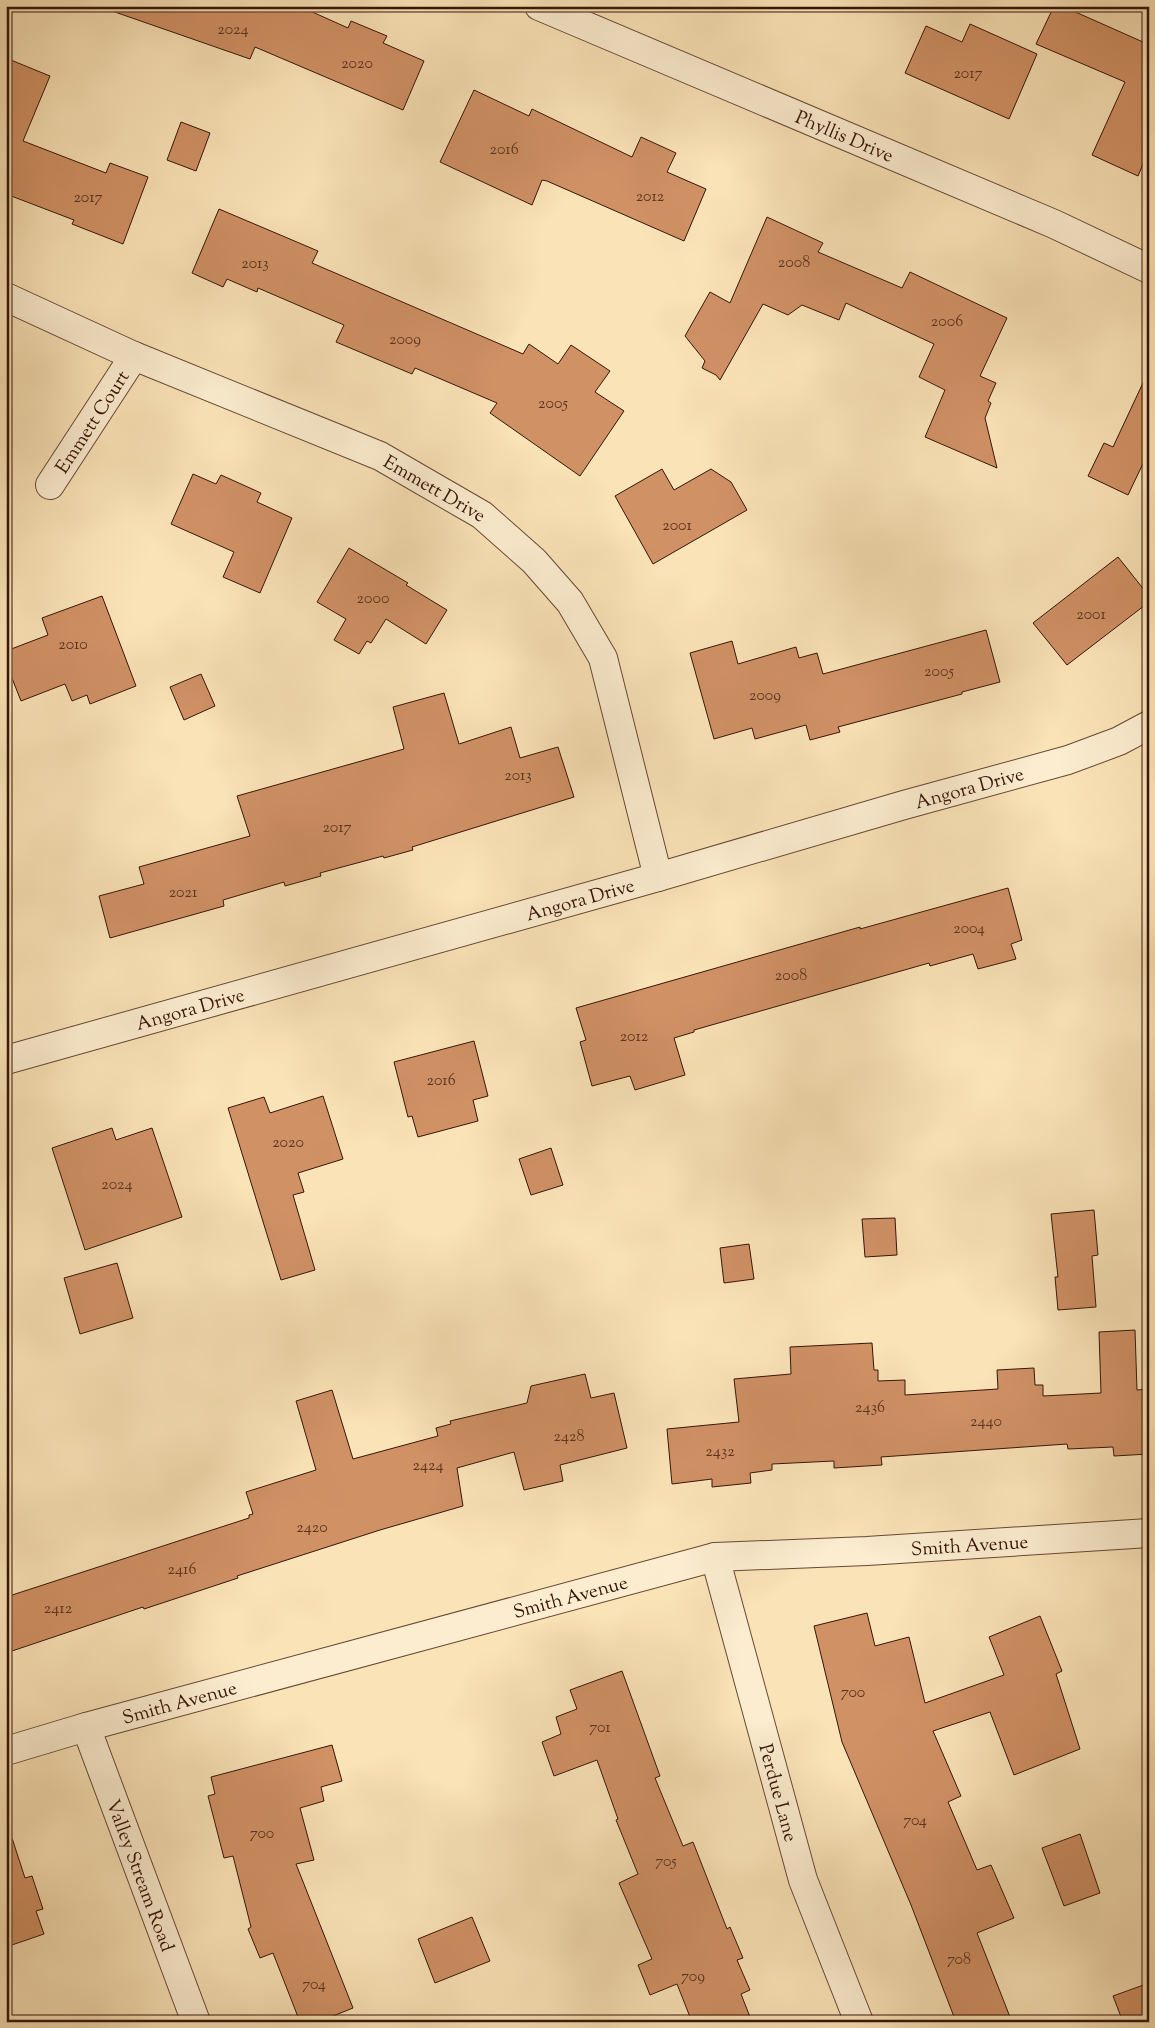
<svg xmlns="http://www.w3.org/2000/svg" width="1155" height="2028" font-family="'Sorts Mill Goudy',serif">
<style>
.building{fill:#d09165;stroke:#361508}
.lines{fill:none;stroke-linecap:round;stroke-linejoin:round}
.minor-casing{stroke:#674834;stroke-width:30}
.minor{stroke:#fcedd0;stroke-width:28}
.labels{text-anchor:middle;stroke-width:4;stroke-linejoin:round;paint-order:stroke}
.number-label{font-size:16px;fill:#5c341f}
.street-label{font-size:19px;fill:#361508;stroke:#fcedd0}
</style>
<rect width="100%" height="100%" fill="#fae3b7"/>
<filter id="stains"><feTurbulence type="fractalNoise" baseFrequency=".004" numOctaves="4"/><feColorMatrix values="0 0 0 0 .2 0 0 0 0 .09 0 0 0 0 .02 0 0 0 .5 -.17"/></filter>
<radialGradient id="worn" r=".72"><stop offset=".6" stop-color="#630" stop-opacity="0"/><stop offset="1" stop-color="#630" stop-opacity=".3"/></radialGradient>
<g class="building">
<path d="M 113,6 L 299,6 L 348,28 L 351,21 L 387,36 L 383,43 L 424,61 L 403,110 L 255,47 L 250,59 L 112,11 Z"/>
<path d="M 1054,6 L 1062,6 L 1143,42 L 1149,29 L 1149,150 L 1138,176 L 1092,155 L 1125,82 L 1036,44 Z"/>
<path d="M 970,24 L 1037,54 L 1009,119 L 905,73 L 926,26 L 962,42 Z"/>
<path d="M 6,58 L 50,76 L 23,141 L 106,173 L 110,163 L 148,177 L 123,244 L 72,224 L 74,220 L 6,194 Z"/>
<path d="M 474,90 L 529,116 L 532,109 L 632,157 L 641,137 L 676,153 L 667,172 L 706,189 L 684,241 L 547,181 L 542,180 L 532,205 L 440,162 Z"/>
<path d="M 181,122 L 210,133 L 196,171 L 167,160 Z"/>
<path d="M 219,209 L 318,251 L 312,263 L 523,354 L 529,344 L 558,364 L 571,345 L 610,371 L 595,392 L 624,411 L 580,476 L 490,413 L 497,403 L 415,368 L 412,374 L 336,342 L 344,325 L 258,288 L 257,292 L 227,279 L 223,287 L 192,273 Z"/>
<path d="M 767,217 L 823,243 L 818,252 L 902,288 L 910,272 L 1007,318 L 980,376 L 996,383 L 988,401 L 991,403 L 985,418 L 997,468 L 925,437 L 945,390 L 919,377 L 934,344 L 846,303 L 839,320 L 802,305 L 788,315 L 763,304 L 720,380 L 716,375 L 702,368 L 705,361 L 685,336 L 710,292 L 730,303 Z"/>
<path d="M 1149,370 L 1149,451 L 1128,495 L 1088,476 L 1104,443 L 1113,447 Z"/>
<path d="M 662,469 L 674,490 L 711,469 L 731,482 L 747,510 L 653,564 L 615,496 Z"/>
<path d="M 193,474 L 216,484 L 221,475 L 261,493 L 257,502 L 292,518 L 260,593 L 223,577 L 234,552 L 171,524 Z"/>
<path d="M 349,548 L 408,583 L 406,585 L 447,610 L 426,644 L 386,619 L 371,643 L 367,641 L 359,654 L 334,640 L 346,619 L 317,602 Z"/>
<path d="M 1118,557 L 1149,596 L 1149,602 L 1067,665 L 1033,623 Z"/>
<path d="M 102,596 L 136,686 L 90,704 L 87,695 L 72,701 L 65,684 L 21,701 L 6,663 L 6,651 L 48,635 L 42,618 Z"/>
<path d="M 986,630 L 1000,682 L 962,692 L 962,694 L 838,727 L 840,732 L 810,740 L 806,725 L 755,739 L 752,728 L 714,739 L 690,653 L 732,641 L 738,664 L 796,647 L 799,658 L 817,653 L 823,674 Z"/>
<path d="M 201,674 L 215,706 L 184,720 L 170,687 Z"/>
<path d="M 444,693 L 459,744 L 511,727 L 520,758 L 558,747 L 574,797 L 412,847 L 413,850 L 384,858 L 383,856 L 320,873 L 321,876 L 285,886 L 284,882 L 223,900 L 224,906 L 110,938 L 99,896 L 144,884 L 139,867 L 250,836 L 237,796 L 404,749 L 393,707 Z"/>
<path d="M 1008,888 L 1022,940 L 1011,944 L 1016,959 L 978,969 L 973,954 L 930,966 L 929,963 L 694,1030 L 694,1032 L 674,1038 L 685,1075 L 635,1090 L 630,1076 L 592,1086 L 580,1042 L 586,1040 L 576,1008 L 860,927 L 860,929 Z"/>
<path d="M 474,1041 L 488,1096 L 473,1100 L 478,1121 L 418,1137 L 412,1116 L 408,1117 L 394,1062 Z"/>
<path d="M 323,1096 L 343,1159 L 298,1173 L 304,1192 L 293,1195 L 315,1270 L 281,1280 L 228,1108 L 264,1097 L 270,1113 Z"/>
<path d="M 112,1128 L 116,1140 L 152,1128 L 182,1217 L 85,1250 L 52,1148 Z"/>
<path d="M 551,1148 L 563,1185 L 531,1195 L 519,1159 Z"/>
<path d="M 1094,1210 L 1098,1255 L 1092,1256 L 1096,1307 L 1058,1310 L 1055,1277 L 1058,1277 L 1051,1214 Z"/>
<path d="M 895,1218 L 897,1255 L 865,1257 L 862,1219 Z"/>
<path d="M 749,1244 L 754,1279 L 724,1283 L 720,1248 Z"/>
<path d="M 117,1263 L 133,1318 L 80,1334 L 64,1278 Z"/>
<path d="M 1135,1330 L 1137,1390 L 1149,1389 L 1149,1454 L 1114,1456 L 1113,1447 L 1068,1449 L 1067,1444 L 881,1457 L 882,1465 L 834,1468 L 834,1461 L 772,1464 L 772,1470 L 750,1473 L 751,1483 L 712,1487 L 712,1479 L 672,1484 L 667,1429 L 739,1422 L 734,1379 L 791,1374 L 790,1347 L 872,1343 L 874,1370 L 878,1370 L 878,1381 L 905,1380 L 905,1395 L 998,1389 L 997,1370 L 1034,1368 L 1035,1385 L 1043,1385 L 1043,1396 L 1101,1393 L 1099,1332 Z"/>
<path d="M 585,1374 L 591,1398 L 614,1393 L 627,1448 L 560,1465 L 563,1481 L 524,1490 L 514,1452 L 457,1468 L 463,1506 L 380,1530 L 237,1576 L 238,1578 L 144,1609 L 143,1607 L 6,1653 L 6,1597 L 249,1518 L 249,1515 L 253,1514 L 246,1492 L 316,1470 L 296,1401 L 332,1390 L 353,1459 L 438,1436 L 436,1428 L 451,1424 L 450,1421 L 527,1403 L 531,1386 Z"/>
<path d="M 867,1613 L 875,1646 L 909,1637 L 925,1703 L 1004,1675 L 989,1637 L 1040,1616 L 1062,1671 L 1056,1674 L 1080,1749 L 1014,1775 L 990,1712 L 933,1731 L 961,1796 L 948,1802 L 977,1870 L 991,1865 L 1014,1918 L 977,1933 L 1012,2022 L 956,2022 L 911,1905 L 842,1742 L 814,1626 Z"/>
<path d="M 622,1671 L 660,1776 L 655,1778 L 683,1846 L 693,1842 L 727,1929 L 730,1927 L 743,1958 L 737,1960 L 750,1990 L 741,1994 L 752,2022 L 692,2022 L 677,1984 L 650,1995 L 638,1965 L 652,1959 L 619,1883 L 638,1874 L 616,1820 L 618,1819 L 597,1760 L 554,1776 L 542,1742 L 561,1734 L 556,1717 L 577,1709 L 570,1690 Z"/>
<path d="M 332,1745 L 342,1781 L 321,1787 L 324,1801 L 300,1808 L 314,1860 L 296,1864 L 353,2008 L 318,2022 L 300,2022 L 273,1953 L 260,1958 L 248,1929 L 251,1927 L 233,1856 L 224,1858 L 208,1796 L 215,1794 L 211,1777 Z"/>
<path d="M 1080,1834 L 1100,1893 L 1064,1906 L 1042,1848 Z"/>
<path d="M 12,1838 L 25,1878 L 32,1876 L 43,1909 L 36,1911 L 44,1934 L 6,1947 L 6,1839 Z"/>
<path d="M 472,1917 L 490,1961 L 435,1983 L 418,1939 Z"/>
<path d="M 1149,1983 L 1149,2022 L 1123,2022 L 1113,1996 Z"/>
</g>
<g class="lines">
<g class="minor-casing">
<g id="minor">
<path id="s1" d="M 539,6 L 1054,224 L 1149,269"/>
<path id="s2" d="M 6,297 L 134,356 L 380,456 L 482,515 L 534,561 L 570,602 L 603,658 L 658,877"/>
<path id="s3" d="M 50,485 L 134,356"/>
<path id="s4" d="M 6,1060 L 658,877 L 904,805 L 1068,760 L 1119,741 L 1149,725"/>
<path id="s5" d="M 715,1557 L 803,1880 L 859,2022"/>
<path id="s6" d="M 86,1727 L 196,2022"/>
<path id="s7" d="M 6,1751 L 86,1727 L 715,1557 L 867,1551 L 1149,1533"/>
</g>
</g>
<use href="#minor" class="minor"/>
</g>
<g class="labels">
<g class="number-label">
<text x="233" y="34">2024</text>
<text x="357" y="68">2020</text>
<text x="968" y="78">2017</text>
<text x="504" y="154">2016</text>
<text x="650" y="201">2012</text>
<text x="88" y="202">2017</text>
<text x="794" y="267">2008</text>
<text x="255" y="268">2013</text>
<text x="947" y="326">2006</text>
<text x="405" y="344">2009</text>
<text x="553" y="408">2005</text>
<text x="677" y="530">2001</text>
<text x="373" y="603">2000</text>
<text x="1091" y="619">2001</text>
<text x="73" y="649">2010</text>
<text x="939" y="676">2005</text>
<text x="765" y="700">2009</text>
<text x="518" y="780">2013</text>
<text x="337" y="832">2017</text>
<text x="183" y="897">2021</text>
<text x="969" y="933">2004</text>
<text x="791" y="980">2008</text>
<text x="634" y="1041">2012</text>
<text x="441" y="1085">2016</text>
<text x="288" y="1147">2020</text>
<text x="117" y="1189">2024</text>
<text x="870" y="1412">2436</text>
<text x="986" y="1426">2440</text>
<text x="569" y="1441">2428</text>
<text x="720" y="1456">2432</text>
<text x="428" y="1470">2424</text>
<text x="312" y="1532">2420</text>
<text x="182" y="1574">2416</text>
<text x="58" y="1613">2412</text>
<text x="853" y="1697">700</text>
<text x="600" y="1732">701</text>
<text x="915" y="1825">704</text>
<text x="262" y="1838">700</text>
<text x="666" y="1866">705</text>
<text x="959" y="1964">708</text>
<text x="693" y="1981">709</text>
<text x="314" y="1989">704</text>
</g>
<g class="street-label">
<text dy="7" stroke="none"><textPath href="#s1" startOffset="332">Phyllis Drive</textPath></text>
<text dy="7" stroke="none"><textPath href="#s3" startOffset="76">Emmett Court</textPath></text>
<text dy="7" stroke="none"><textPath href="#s2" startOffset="470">Emmett Drive</textPath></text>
<text dy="7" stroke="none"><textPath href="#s4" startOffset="1001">Angora Drive</textPath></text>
<text dy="7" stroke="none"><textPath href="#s4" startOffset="596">Angora Drive</textPath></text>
<text dy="7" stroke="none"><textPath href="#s4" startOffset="191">Angora Drive</textPath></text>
<text dy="7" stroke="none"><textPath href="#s7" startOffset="990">Smith Avenue</textPath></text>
<text dy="7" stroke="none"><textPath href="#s7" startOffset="585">Smith Avenue</textPath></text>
<text dy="7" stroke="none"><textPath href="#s7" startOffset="180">Smith Avenue</textPath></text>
<text dy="7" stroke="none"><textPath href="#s5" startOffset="244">Perdue Lane</textPath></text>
<text dy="7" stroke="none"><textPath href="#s6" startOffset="158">Valley Stream Road</textPath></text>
</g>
</g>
<rect width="1155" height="2028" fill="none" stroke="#fae3b7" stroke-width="25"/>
<rect x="8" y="8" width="1140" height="2013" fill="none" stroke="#361508" stroke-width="2.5"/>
<rect x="12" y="12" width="1130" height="2003" fill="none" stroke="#361508"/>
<rect width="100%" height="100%" filter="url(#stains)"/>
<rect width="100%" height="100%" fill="url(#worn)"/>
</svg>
